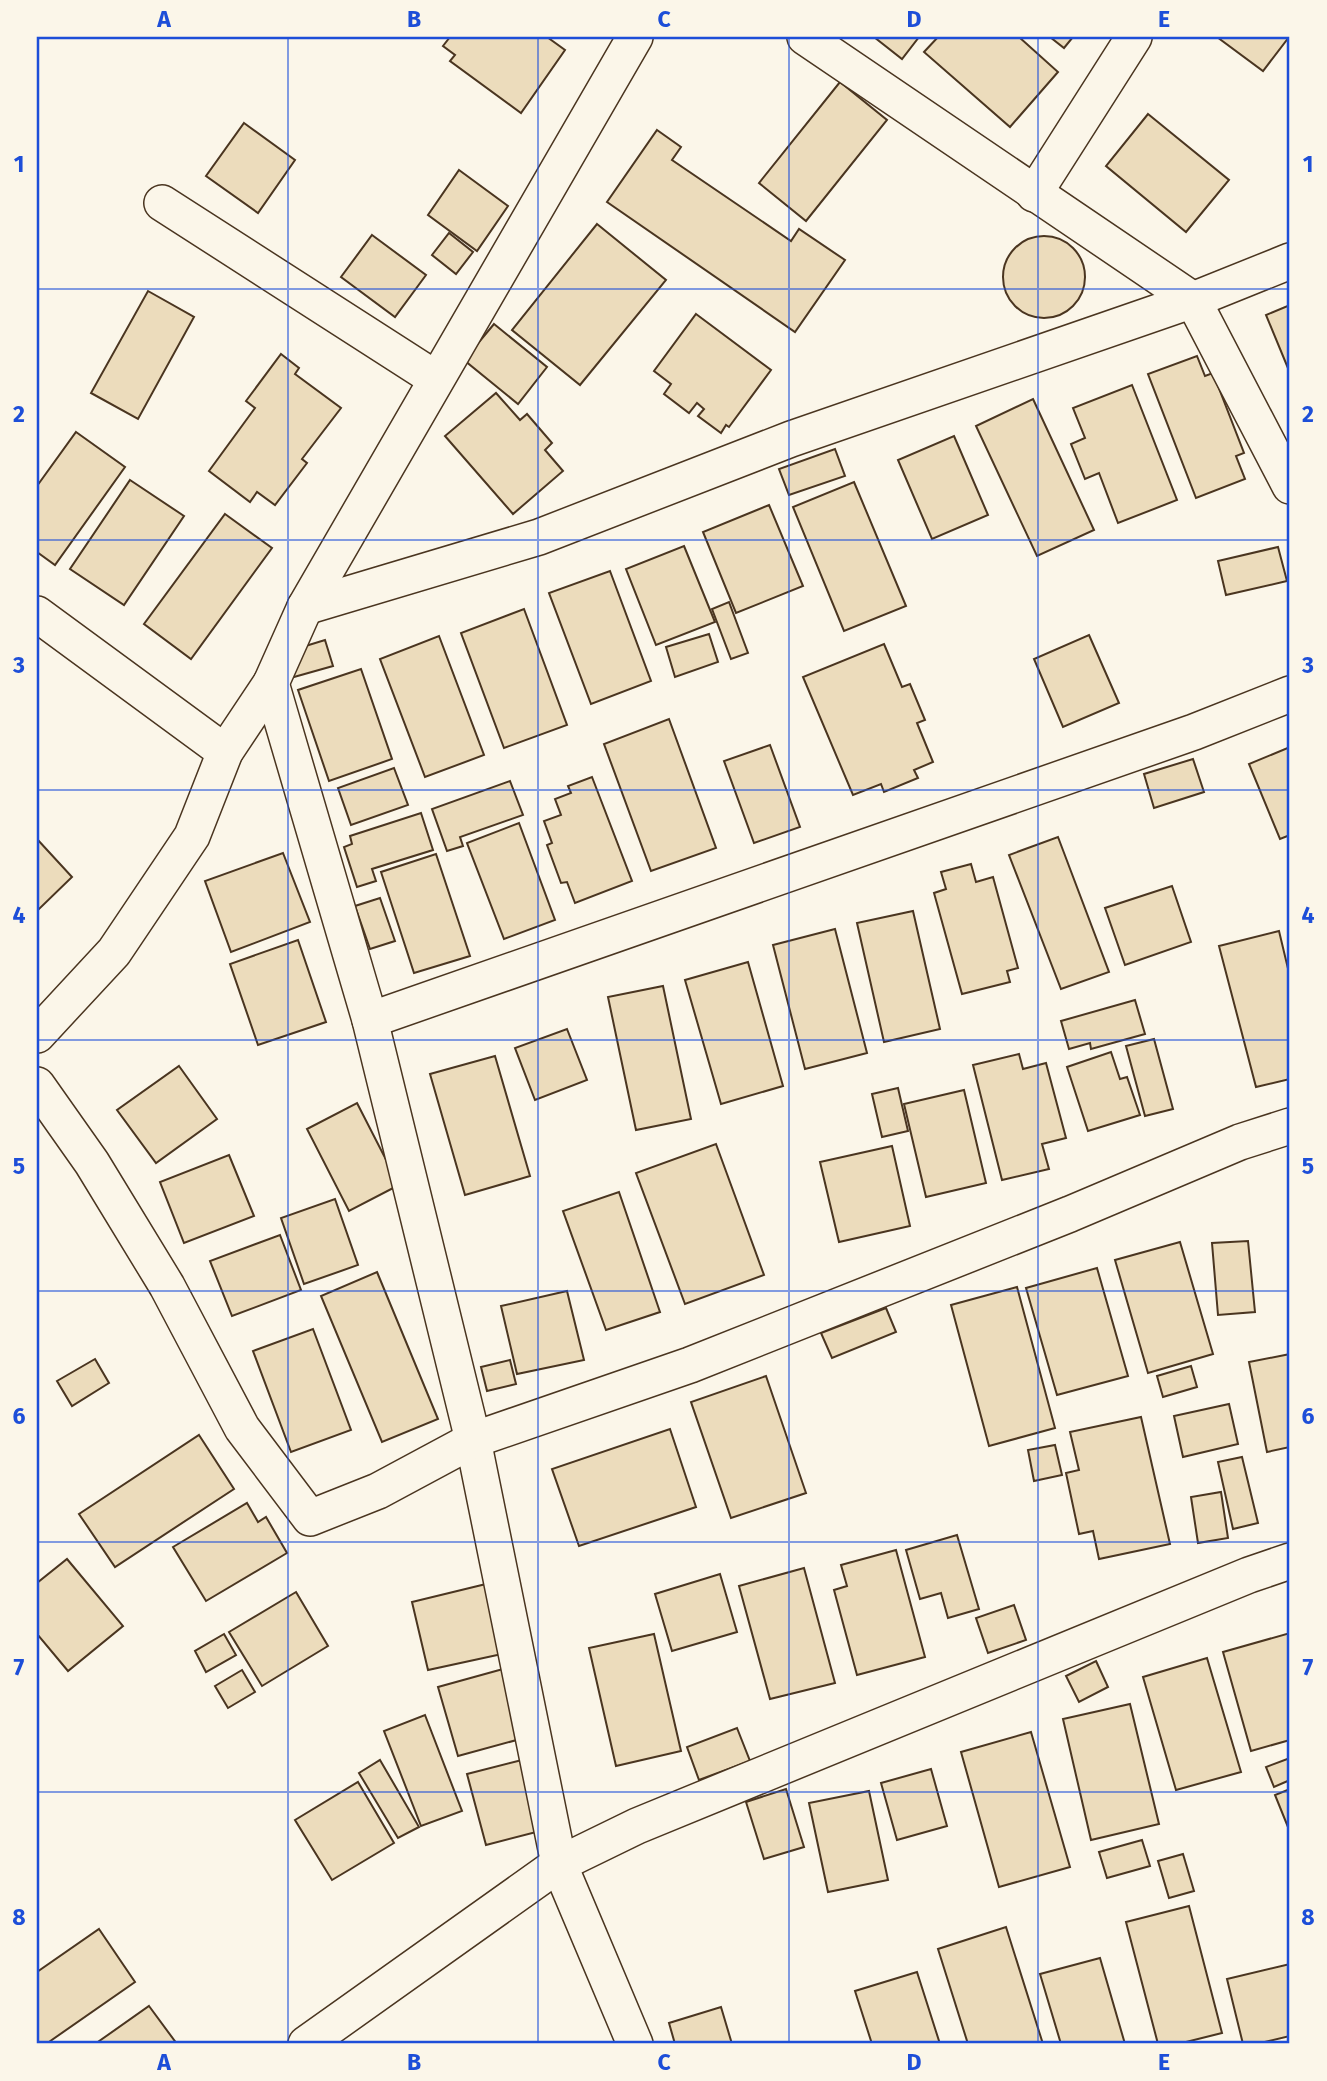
<svg xmlns="http://www.w3.org/2000/svg" width="1327" height="2081" font-family="'Fira Sans',sans-serif">
<style>
.building{fill:#ecdcbc;stroke:#4a3520;stroke-width:2}
.lines{fill:none;stroke-linecap:round;stroke-linejoin:round}
.street-casing{stroke:#4a3520;stroke-width:38}
.street{stroke:#fbf6e9;stroke-width:35}
.grid{fill:none;stroke:#1d4ed8;stroke-width:2;stroke-opacity:0.55}
.neatline{fill:none;stroke:#1d4ed8;stroke-width:2.5}
.grid-label{font-size:23px;text-anchor:middle;font-weight:bold;fill:#1d4ed8}
</style>
<rect width="100%" height="100%" fill="#fbf6e9"/>
<g class="building">
<path d="M 450,37 L 547,37 L 565,50 L 521,113 L 450,61 L 455,55 L 443,46 Z"/>
<path d="M 874,37 L 919,37 L 902,59 Z"/>
<path d="M 938,37 L 1019,37 L 1058,72 L 1010,127 L 924,52 Z"/>
<path d="M 1050,37 L 1073,37 L 1064,48 Z"/>
<path d="M 1217,37 L 1289,37 L 1263,71 Z"/>
<path d="M 840,82 L 887,120 L 806,221 L 759,183 Z"/>
<path d="M 1148,114 L 1229,180 L 1186,232 L 1106,166 Z"/>
<path d="M 244,123 L 295,160 L 258,213 L 206,176 Z"/>
<path d="M 657,130 L 681,147 L 672,160 L 791,241 L 799,229 L 845,260 L 795,332 L 607,202 Z"/>
<path d="M 459,170 L 508,206 L 477,251 L 428,215 Z"/>
<path d="M 597,224 L 666,280 L 580,385 L 512,330 Z"/>
<path d="M 449,233 L 473,252 L 456,274 L 432,255 Z"/>
<path d="M 372,235 L 426,275 L 395,317 L 341,277 Z"/>
<circle cx="1044" cy="277" r="41"/>
<path d="M 148,291 L 194,317 L 138,419 L 91,393 Z"/>
<path d="M 1290,305 L 1290,373 L 1266,315 Z"/>
<path d="M 696,314 L 771,370 L 729,427 L 726,425 L 721,433 L 698,416 L 704,409 L 697,403 L 689,413 L 664,394 L 671,384 L 654,371 Z"/>
<path d="M 494,324 L 547,367 L 518,404 L 464,360 Z"/>
<path d="M 281,354 L 299,368 L 295,374 L 341,408 L 302,459 L 307,463 L 275,505 L 257,492 L 250,502 L 209,471 L 255,408 L 246,401 Z"/>
<path d="M 1197,356 L 1205,376 L 1213,373 L 1244,453 L 1236,456 L 1245,479 L 1196,498 L 1148,374 Z"/>
<path d="M 1132,385 L 1177,500 L 1118,523 L 1099,473 L 1085,479 L 1071,444 L 1085,438 L 1073,408 Z"/>
<path d="M 496,393 L 520,420 L 527,414 L 552,443 L 545,450 L 563,471 L 513,514 L 445,436 Z"/>
<path d="M 1033,399 L 1094,530 L 1037,556 L 976,426 Z"/>
<path d="M 76,432 L 125,467 L 55,565 L 37,552 L 37,486 Z"/>
<path d="M 954,436 L 988,515 L 932,539 L 898,460 Z"/>
<path d="M 835,449 L 845,476 L 789,495 L 779,469 Z"/>
<path d="M 130,480 L 184,516 L 124,605 L 70,569 Z"/>
<path d="M 854,482 L 906,606 L 844,631 L 793,507 Z"/>
<path d="M 769,505 L 803,586 L 736,613 L 703,532 Z"/>
<path d="M 225,514 L 272,548 L 191,659 L 144,624 Z"/>
<path d="M 684,546 L 715,622 L 656,645 L 626,569 Z"/>
<path d="M 1278,547 L 1287,581 L 1226,595 L 1218,561 Z"/>
<path d="M 610,571 L 651,681 L 591,704 L 549,593 Z"/>
<path d="M 729,602 L 748,653 L 731,659 L 712,609 Z"/>
<path d="M 524,609 L 567,725 L 504,748 L 461,633 Z"/>
<path d="M 709,634 L 718,662 L 675,677 L 666,647 Z"/>
<path d="M 1089,635 L 1119,703 L 1063,727 L 1034,659 Z"/>
<path d="M 439,636 L 484,755 L 425,777 L 380,659 Z"/>
<path d="M 325,640 L 333,666 L 294,677 L 286,652 Z"/>
<path d="M 884,644 L 902,687 L 910,684 L 925,720 L 917,723 L 933,762 L 914,770 L 918,778 L 884,792 L 881,784 L 853,795 L 803,677 Z"/>
<path d="M 361,669 L 392,759 L 329,781 L 298,690 Z"/>
<path d="M 669,719 L 716,848 L 651,871 L 604,744 Z"/>
<path d="M 770,745 L 800,827 L 754,843 L 724,761 Z"/>
<path d="M 1290,747 L 1290,835 L 1280,839 L 1249,764 Z"/>
<path d="M 1193,759 L 1204,792 L 1154,808 L 1144,774 Z"/>
<path d="M 394,768 L 408,805 L 351,825 L 338,788 Z"/>
<path d="M 592,777 L 632,881 L 575,903 L 567,882 L 561,883 L 547,845 L 552,843 L 544,821 L 561,815 L 555,799 L 571,793 L 568,786 Z"/>
<path d="M 510,781 L 523,815 L 460,837 L 463,846 L 447,851 L 432,809 Z"/>
<path d="M 421,813 L 433,850 L 372,869 L 376,881 L 357,887 L 344,847 L 352,844 L 350,836 Z"/>
<path d="M 519,823 L 555,920 L 504,939 L 467,843 Z"/>
<path d="M 1058,837 L 1109,972 L 1061,989 L 1009,855 Z"/>
<path d="M 37,839 L 72,877 L 37,911 Z"/>
<path d="M 283,853 L 310,922 L 231,952 L 205,881 Z"/>
<path d="M 436,854 L 470,956 L 414,973 L 381,872 Z"/>
<path d="M 971,864 L 976,882 L 993,877 L 1018,968 L 1007,971 L 1010,982 L 962,994 L 934,893 L 946,889 L 941,872 Z"/>
<path d="M 1172,886 L 1191,942 L 1125,965 L 1105,908 Z"/>
<path d="M 380,898 L 395,941 L 370,949 L 355,906 Z"/>
<path d="M 913,911 L 940,1029 L 884,1042 L 857,923 Z"/>
<path d="M 835,929 L 867,1053 L 805,1069 L 773,945 Z"/>
<path d="M 1279,931 L 1290,977 L 1290,1079 L 1256,1087 L 1219,946 Z"/>
<path d="M 298,940 L 326,1022 L 258,1045 L 230,964 Z"/>
<path d="M 748,962 L 783,1086 L 721,1104 L 685,980 Z"/>
<path d="M 663,986 L 691,1119 L 636,1130 L 608,997 Z"/>
<path d="M 1135,1000 L 1145,1034 L 1091,1049 L 1090,1043 L 1069,1049 L 1061,1021 Z"/>
<path d="M 567,1029 L 587,1080 L 535,1100 L 515,1048 Z"/>
<path d="M 1154,1039 L 1173,1109 L 1145,1116 L 1126,1046 Z"/>
<path d="M 1111,1052 L 1120,1079 L 1127,1077 L 1140,1115 L 1088,1131 L 1067,1067 Z"/>
<path d="M 1019,1054 L 1023,1069 L 1046,1063 L 1066,1138 L 1042,1144 L 1049,1169 L 1002,1180 L 973,1065 Z"/>
<path d="M 495,1056 L 530,1176 L 465,1195 L 430,1074 Z"/>
<path d="M 179,1066 L 217,1119 L 156,1163 L 117,1110 Z"/>
<path d="M 898,1088 L 908,1131 L 882,1137 L 872,1094 Z"/>
<path d="M 964,1090 L 986,1183 L 926,1197 L 904,1104 Z"/>
<path d="M 357,1103 L 399,1185 L 349,1211 L 307,1129 Z"/>
<path d="M 716,1144 L 764,1275 L 685,1304 L 636,1173 Z"/>
<path d="M 892,1146 L 910,1226 L 839,1242 L 820,1162 Z"/>
<path d="M 229,1155 L 254,1216 L 184,1243 L 160,1182 Z"/>
<path d="M 619,1192 L 660,1312 L 606,1330 L 563,1211 Z"/>
<path d="M 335,1199 L 358,1265 L 304,1284 L 281,1218 Z"/>
<path d="M 280,1235 L 301,1290 L 232,1316 L 210,1261 Z"/>
<path d="M 1248,1241 L 1255,1312 L 1218,1315 L 1212,1243 Z"/>
<path d="M 1180,1242 L 1213,1354 L 1148,1373 L 1115,1260 Z"/>
<path d="M 1097,1268 L 1128,1376 L 1057,1395 L 1026,1288 Z"/>
<path d="M 377,1272 L 438,1419 L 382,1442 L 321,1296 Z"/>
<path d="M 1017,1287 L 1055,1428 L 989,1446 L 951,1305 Z"/>
<path d="M 567,1291 L 584,1360 L 517,1374 L 501,1306 Z"/>
<path d="M 886,1308 L 896,1332 L 832,1358 L 821,1333 Z"/>
<path d="M 313,1329 L 351,1430 L 291,1452 L 253,1351 Z"/>
<path d="M 1290,1354 L 1290,1447 L 1267,1452 L 1249,1362 Z"/>
<path d="M 95,1359 L 109,1383 L 72,1406 L 57,1381 Z"/>
<path d="M 510,1360 L 516,1384 L 487,1391 L 481,1367 Z"/>
<path d="M 1191,1366 L 1197,1387 L 1163,1397 L 1157,1376 Z"/>
<path d="M 766,1376 L 806,1493 L 731,1518 L 691,1402 Z"/>
<path d="M 1229,1404 L 1238,1444 L 1183,1457 L 1174,1416 Z"/>
<path d="M 1141,1417 L 1170,1544 L 1099,1559 L 1093,1531 L 1079,1534 L 1066,1473 L 1079,1470 L 1070,1432 Z"/>
<path d="M 670,1429 L 696,1507 L 579,1546 L 552,1469 Z"/>
<path d="M 199,1435 L 234,1489 L 115,1567 L 79,1514 Z"/>
<path d="M 1055,1445 L 1062,1475 L 1034,1481 L 1028,1450 Z"/>
<path d="M 1242,1457 L 1258,1523 L 1233,1529 L 1218,1462 Z"/>
<path d="M 1221,1492 L 1228,1538 L 1198,1543 L 1191,1497 Z"/>
<path d="M 247,1503 L 258,1522 L 266,1517 L 287,1553 L 206,1601 L 173,1547 Z"/>
<path d="M 957,1535 L 979,1609 L 948,1618 L 941,1593 L 920,1599 L 906,1550 Z"/>
<path d="M 896,1550 L 925,1657 L 857,1675 L 834,1590 L 847,1586 L 841,1565 Z"/>
<path d="M 67,1559 L 123,1626 L 68,1671 L 37,1634 L 37,1583 Z"/>
<path d="M 804,1568 L 835,1683 L 770,1699 L 739,1586 Z"/>
<path d="M 720,1574 L 737,1632 L 672,1651 L 655,1594 Z"/>
<path d="M 486,1584 L 502,1654 L 428,1670 L 412,1602 Z"/>
<path d="M 296,1592 L 328,1646 L 262,1686 L 229,1632 Z"/>
<path d="M 1014,1605 L 1026,1640 L 988,1653 L 976,1618 Z"/>
<path d="M 1290,1633 L 1290,1740 L 1251,1751 L 1223,1652 Z"/>
<path d="M 224,1634 L 236,1655 L 206,1672 L 195,1651 Z"/>
<path d="M 654,1634 L 681,1751 L 616,1766 L 589,1648 Z"/>
<path d="M 1207,1658 L 1241,1772 L 1176,1790 L 1143,1677 Z"/>
<path d="M 1096,1661 L 1108,1687 L 1079,1702 L 1066,1676 Z"/>
<path d="M 503,1669 L 524,1738 L 458,1756 L 438,1687 Z"/>
<path d="M 242,1670 L 255,1692 L 228,1708 L 215,1686 Z"/>
<path d="M 1130,1704 L 1159,1824 L 1091,1840 L 1063,1719 Z"/>
<path d="M 425,1715 L 462,1811 L 421,1826 L 384,1731 Z"/>
<path d="M 737,1728 L 750,1761 L 699,1780 L 687,1747 Z"/>
<path d="M 1031,1732 L 1070,1867 L 999,1887 L 961,1752 Z"/>
<path d="M 1290,1758 L 1290,1780 L 1274,1787 L 1266,1767 Z"/>
<path d="M 526,1759 L 544,1830 L 486,1845 L 467,1774 Z"/>
<path d="M 380,1760 L 419,1827 L 398,1838 L 359,1773 Z"/>
<path d="M 931,1769 L 947,1826 L 897,1840 L 881,1783 Z"/>
<path d="M 358,1782 L 394,1843 L 332,1880 L 295,1820 Z"/>
<path d="M 786,1789 L 804,1847 L 764,1859 L 746,1802 Z"/>
<path d="M 1290,1789 L 1290,1832 L 1275,1795 Z"/>
<path d="M 869,1791 L 888,1880 L 828,1892 L 809,1803 Z"/>
<path d="M 1142,1840 L 1150,1866 L 1107,1878 L 1099,1852 Z"/>
<path d="M 1183,1854 L 1194,1891 L 1169,1898 L 1158,1861 Z"/>
<path d="M 1189,1906 L 1222,2033 L 1178,2044 L 1158,2044 L 1126,1922 Z"/>
<path d="M 1006,1927 L 1043,2044 L 968,2044 L 938,1949 Z"/>
<path d="M 99,1929 L 135,1982 L 46,2044 L 37,2044 L 37,1972 Z"/>
<path d="M 1100,1958 L 1125,2044 L 1061,2044 L 1040,1974 Z"/>
<path d="M 1290,1964 L 1290,2036 L 1256,2044 L 1243,2044 L 1227,1979 Z"/>
<path d="M 917,1972 L 940,2044 L 872,2044 L 855,1991 Z"/>
<path d="M 149,2006 L 177,2044 L 95,2044 Z"/>
<path d="M 721,2007 L 732,2044 L 675,2044 L 669,2023 Z"/>
</g>
<g class="lines">
<g class="street-casing">
<g id="street">
<path d="M 805,37 L 1193,300 L 1290,486"/>
<path d="M 1034,194 L 1134,37"/>
<path d="M 162,203 L 436,379"/>
<path d="M 305,607 L 539,537 L 791,439 L 1193,300 L 1290,261"/>
<path d="M 37,614 L 225,752"/>
<path d="M 271,683 L 370,1020 L 473,1440 L 559,1864 L 635,2044"/>
<path d="M 370,1020 L 1194,732 L 1290,694"/>
<path d="M 37,1035 L 114,952 L 192,836 L 225,752 L 271,683 L 305,607 L 635,37"/>
<path d="M 37,1085 L 92,1163 L 167,1286 L 242,1428 L 310,1518 L 378,1491 L 473,1440 L 690,1365 L 1070,1214 L 1240,1142 L 1290,1126"/>
<path d="M 306,2044 L 559,1864 L 637,1826 L 1249,1575 L 1290,1561"/>
</g>
</g>
<use href="#street" class="street"/>
</g>
<path class="grid" d="M 288,37 L 288,2044M 538,37 L 538,2044M 789,37 L 789,2044M 1038,37 L 1038,2044M 37,289 L 1290,289M 37,540 L 1290,540M 37,790 L 1290,790M 37,1040 L 1290,1040M 37,1291 L 1290,1291M 37,1542 L 1290,1542M 37,1792 L 1290,1792"/>
<rect width="1327" height="2081" fill="none" stroke="#fbf6e9" stroke-width="77"/>
<rect x="38" y="38" width="1250" height="2004" class="neatline"/>
<g class="grid-label">
<text x="164" y="27">A</text>
<text x="414" y="27">B</text>
<text x="664" y="27">C</text>
<text x="914" y="27">D</text>
<text x="1164" y="27">E</text>
<text x="19" y="172">1</text>
<text x="1308" y="172">1</text>
<text x="19" y="422">2</text>
<text x="1308" y="422">2</text>
<text x="19" y="673">3</text>
<text x="1308" y="673">3</text>
<text x="19" y="923">4</text>
<text x="1308" y="923">4</text>
<text x="19" y="1174">5</text>
<text x="1308" y="1174">5</text>
<text x="19" y="1424">6</text>
<text x="1308" y="1424">6</text>
<text x="19" y="1675">7</text>
<text x="1308" y="1675">7</text>
<text x="19" y="1925">8</text>
<text x="1308" y="1925">8</text>
<text x="164" y="2070">A</text>
<text x="414" y="2070">B</text>
<text x="664" y="2070">C</text>
<text x="914" y="2070">D</text>
<text x="1164" y="2070">E</text>
</g>
</svg>
